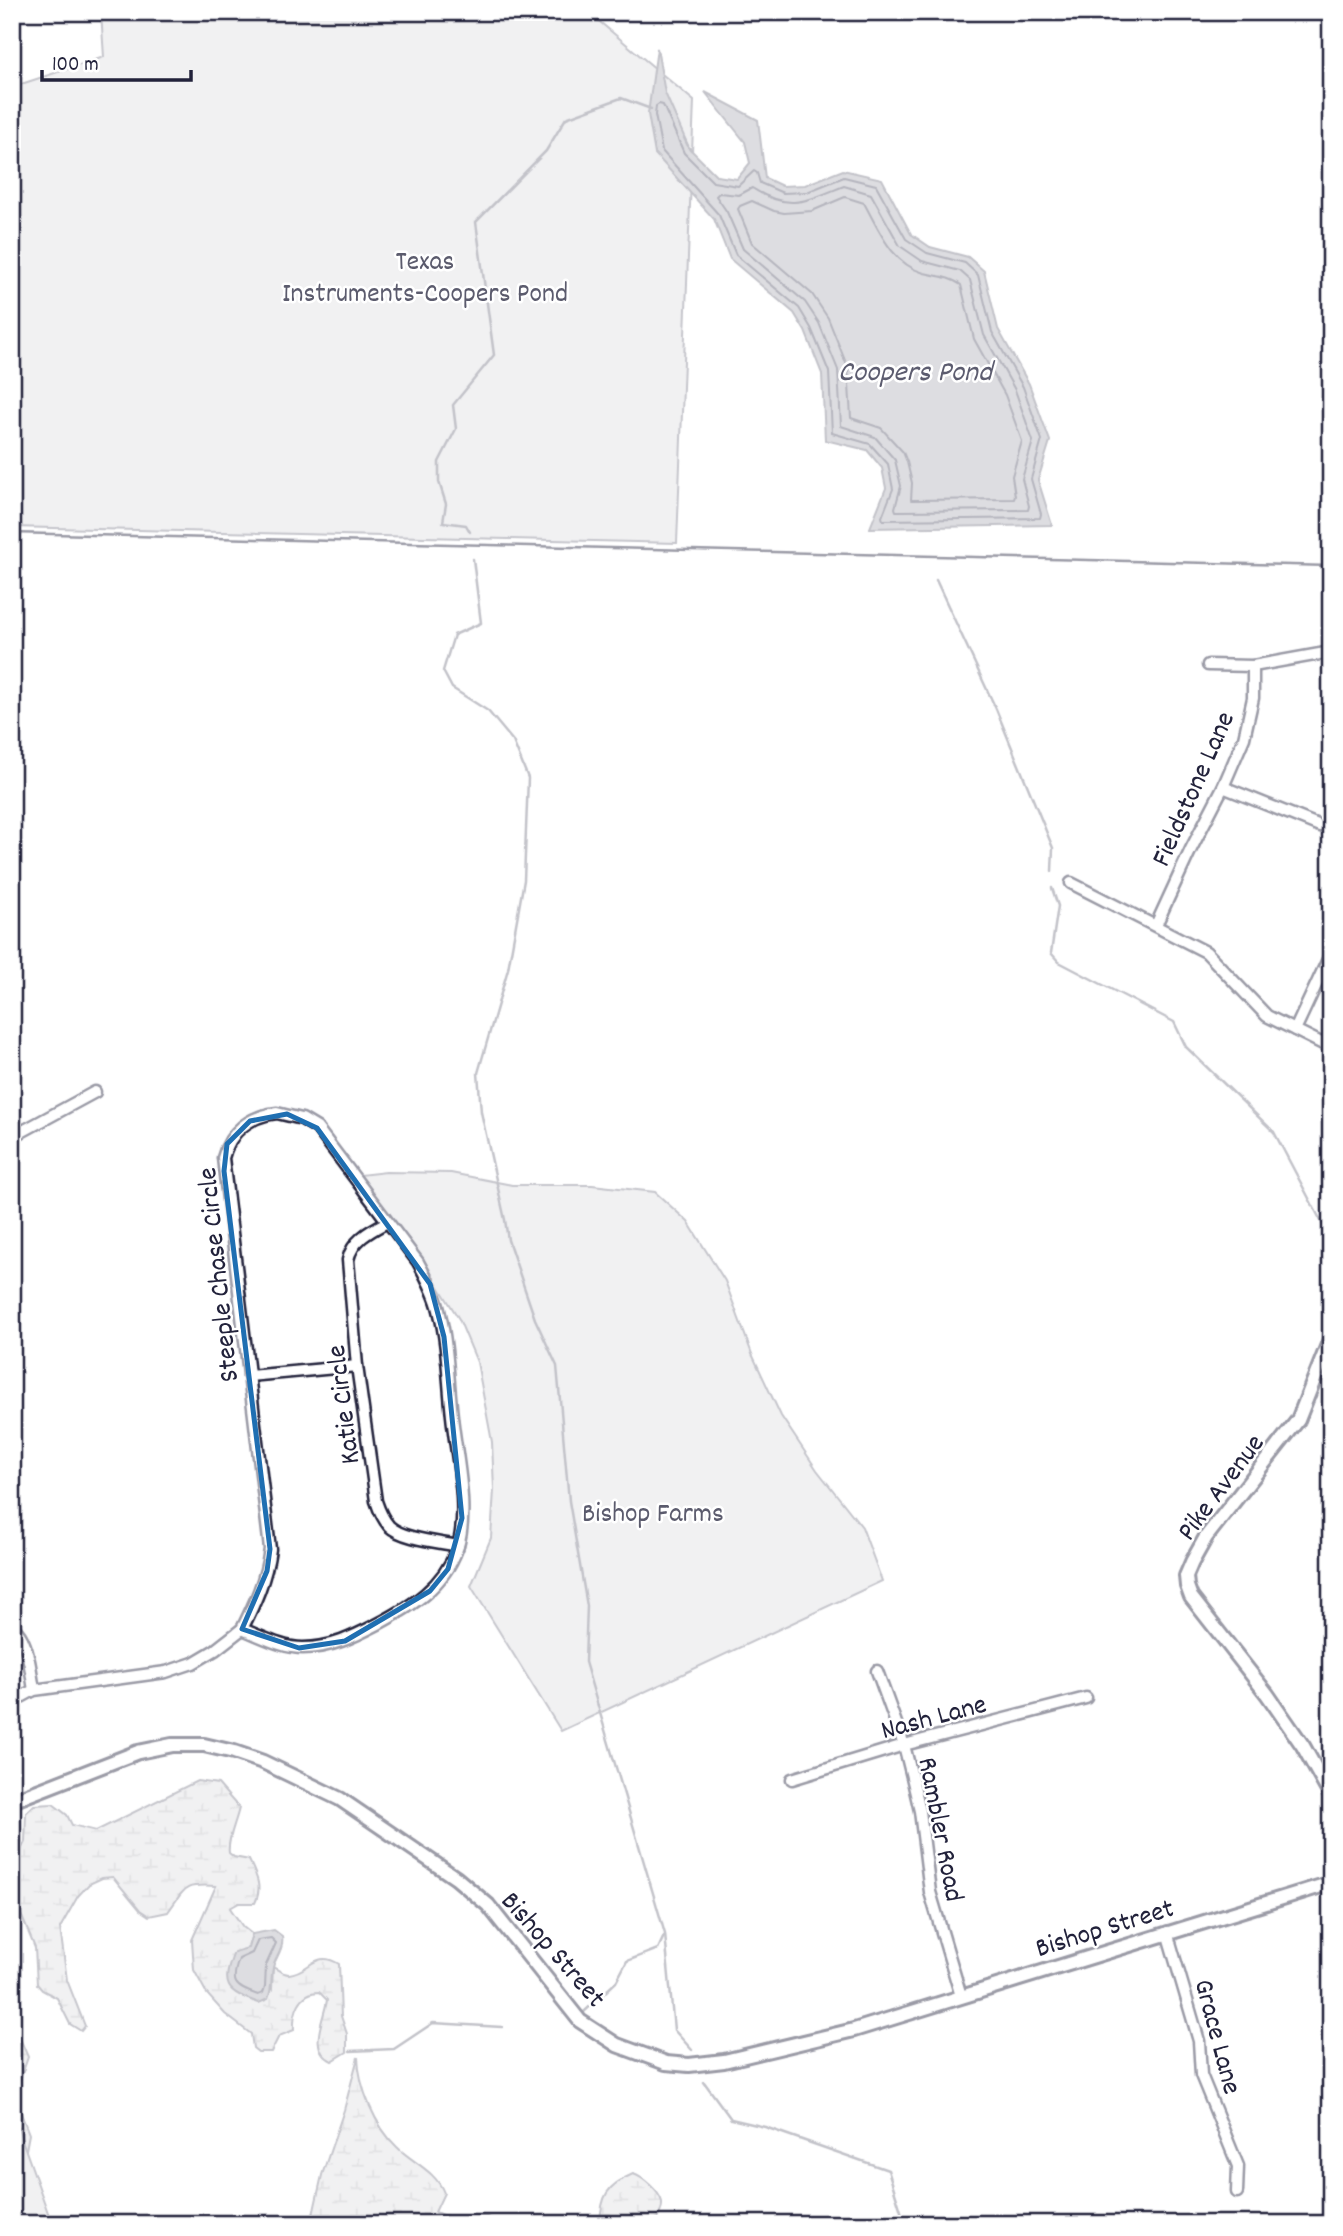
<svg xmlns="http://www.w3.org/2000/svg" width="1343" height="2236" font-family="Dekko,sans-serif">
<style>
.wetland{fill:url(#wetland-marsh);stroke:#80808e;stroke-width:2}
.park{fill:#dfdfe2;stroke:#80808e;stroke-width:2}
.water{fill:#b4b4bc;stroke:#7a7a88;stroke-width:2}
.lines{fill:none;stroke-linecap:round;stroke-linejoin:round}
.shore{stroke:#5c5c6f;stroke-width:2}
.stream{stroke:#7a7a88;stroke-width:2.5}
.minor-casing{stroke:#22223b;stroke-width:15}
.tertiary-casing{stroke:#22223b;stroke-width:18}
.minor{stroke:#fff;stroke-width:10}
.tertiary{stroke:#fff;stroke-width:12}
.rail{stroke:#22223b;stroke-width:2.5}
.marked{fill:none;stroke:#1f6fb2;stroke-width:5;stroke-linejoin:round}
.labels{text-anchor:middle;stroke-width:5;stroke-linejoin:round;paint-order:stroke}
.park-label{font-size:28px;fill:#5b5b6d;stroke:#fff}
.street-label{font-size:28px;fill:#22223b;stroke:#fff}
.water-label{font-size:30px;font-style:italic;fill:#5c5c6f;stroke:#fff}
</style>
<defs>
<pattern id="wetland-marsh" width="20" height="14" patternUnits="userSpaceOnUse" patternTransform="scale(1.75)"><rect width="20" height="14" fill="#dfdfe2"/><path d="M1 5h8M5 5V1M11 12h8M15 12V8" fill="none" stroke="#bfbfc3"/></pattern>
</defs>
<rect width="100%" height="100%" fill="#fff"/>
<filter id="ink" filterUnits="userSpaceOnUse"><feTurbulence type="fractalNoise" baseFrequency=".0143" numOctaves="2"/><feDisplacementMap in="SourceGraphic" scale="14" xChannelSelector="R" yChannelSelector="G"/><feConvolveMatrix kernelMatrix="1 2 1 2 8 2 1 2 1" color-interpolation-filters="sRGB"/></filter>
<g filter="url(#ink)">
<g class="wetland">
<path d="M 197,1781 L 218,1784 L 239,1808 C 236,1822 227,1840 229,1853 L 234,1857 L 249,1860 C 256,1875 263,1887 255,1903 L 239,1903 L 230,1908 L 243,1927 L 252,1934 L 248,1948 L 272,1989 L 273,1967 C 278,1970 283,1974 289,1974 C 310,1972 315,1949 339,1964 L 341,2016 L 347,2034 L 347,2052 L 332,2061 C 307,2049 324,2020 327,2000 L 319,1992 C 299,1992 293,2013 294,2030 L 279,2036 L 271,2052 L 258,2052 L 253,2048 L 251,2034 L 225,2014 L 207,1994 L 194,1970 L 192,1940 L 216,1886 C 183,1884 186,1887 168,1912 L 149,1916 L 140,1910 L 113,1877 L 102,1878 L 89,1884 L 78,1896 L 60,1928 L 67,1980 L 85,2026 L 81,2031 L 70,2024 L 57,1998 L 42,1990 L 37,1984 L 35,1948 L 20,1912 L 12,1907 L 12,1868 L 25,1842 L 26,1813 L 34,1805 L 53,1804 L 67,1815 L 72,1825 L 96,1831 Z"/>
<path d="M 12,2020 L 28,2057 L 19,2083 L 19,2108 L 29,2134 L 12,2224 Z"/>
<path d="M 358,2057 C 359,2088 375,2126 397,2147 C 413,2163 436,2171 444,2193 L 435,2212 C 457,2224 477,2206 500,2224 L 311,2224 L 322,2175 L 344,2110 Z"/>
<path d="M 633,2174 C 643,2177 659,2191 662,2202 C 663,2209 658,2218 654,2224 L 600,2224 C 601,2196 607,2185 633,2174 Z"/>
</g>
<g class="park">
<path d="M 101,12 L 588,12 L 694,101 L 677,543 L 12,527 L 12,87 L 104,57 Z"/>
<path d="M 386,1172 L 451,1173 L 512,1185 L 592,1185 L 655,1192 L 688,1222 L 725,1281 L 752,1354 L 781,1416 L 817,1470 L 862,1527 L 882,1581 L 561,1731 L 471,1586 L 491,1538 L 494,1490 L 492,1442 L 477,1362 L 459,1319 L 411,1242 L 351,1176 Z"/>
<path d="M 12,2100 L 21,2137 L 52,2224 L 12,2224 Z"/>
</g>
<g class="water">
<path d="M 657,48 L 665,93 L 689,148 L 717,176 L 737,179 L 750,163 L 745,142 L 705,92 L 758,120 L 765,178 L 782,186 L 805,185 L 843,170 L 882,179 L 911,234 L 930,247 L 968,257 L 984,271 L 998,329 L 1029,384 L 1050,441 L 1038,480 L 1052,525 L 870,528 L 886,488 L 882,468 L 867,450 L 825,440 L 822,374 L 805,331 L 794,313 L 730,259 L 714,219 L 655,154 L 648,114 Z"/>
<path d="M 274,1930 L 282,1936 C 284,1947 278,1954 274,1964 C 270,1976 273,1987 268,1999 L 259,2003 C 225,1991 221,1986 234,1952 L 248,1948 L 252,1934 Z"/>
</g>
<g class="lines">
<g class="shore">
<path d="M 659,104 L 663,105 L 684,153 L 713,182 L 738,186 L 754,171 L 757,173 L 760,183 L 783,193 L 807,192 L 844,177 L 876,185 L 906,239 L 927,253 L 965,263 L 978,275 L 992,332 L 1023,387 L 1042,440 L 1031,479 L 1041,514 L 1040,518 L 883,520 L 882,517 L 893,489 L 888,464 L 870,444 L 832,433 L 829,372 L 811,328 L 799,308 L 736,255 L 719,215 L 662,151 L 655,115 L 656,106 Z"/>
<path d="M 844,186 L 871,194 L 900,246 L 922,261 L 960,271 L 970,280 L 984,335 L 1015,390 L 1033,441 L 1022,479 L 1029,506 L 1028,510 L 896,511 L 895,508 L 901,486 L 895,460 L 875,437 L 841,426 L 838,370 L 819,323 L 805,302 L 743,249 L 727,212 L 716,196 L 719,193 L 739,195 L 752,188 C 789,212 806,201 844,186 Z"/>
<path d="M 845,197 L 864,203 C 879,230 891,263 924,273 C 936,276 951,277 961,285 L 974,339 L 1005,395 L 1022,441 L 1012,476 L 1015,496 L 1014,499 L 911,500 L 912,483 L 907,462 L 903,452 L 881,428 L 851,418 L 848,368 L 828,318 L 812,294 L 752,243 L 738,209 L 740,206 L 752,201 L 774,211 L 784,213 L 812,211 Z"/>
<path d="M 271,1938 L 276,1943 L 266,1965 L 265,1987 L 263,1993 L 258,1995 C 234,1987 230,1983 239,1959 L 252,1953 L 258,1940 Z"/>
</g>
<g class="stream">
<path d="M 684,138 L 690,150"/>
<path d="M 470,532 L 466,525 L 443,522 L 446,504 L 439,482 L 439,462 L 456,429 L 453,405 L 494,355 L 476,222 L 546,151 L 566,118 L 621,98 L 651,109"/>
<path d="M 473,559 L 481,623 L 454,635 L 443,671 L 452,688 L 488,711 L 513,741 L 528,778 L 524,880 L 508,969 L 478,1073 L 481,1112 L 505,1220 L 508,1240 L 535,1319 L 557,1366 L 569,1501 L 587,1606 L 585,1662 L 665,1934 L 674,2030 L 692,2050"/>
<path d="M 936,580 L 996,709 L 1053,848 L 1052,871"/>
<path d="M 1052,888 L 1058,906 L 1051,953 L 1059,962 L 1174,1022 L 1186,1047 L 1274,1132 L 1331,1240"/>
<path d="M 584,2012 L 616,1982 L 627,1961 L 658,1949 L 664,1936"/>
<path d="M 350,2051 L 394,2049 L 433,2023 L 502,2027"/>
<path d="M 704,2082 L 731,2119 L 765,2127 L 888,2170 L 905,2224"/>
</g>
<g class="minor-casing">
<g id="minor">
<path d="M 1208,665 L 1253,666 L 1331,652"/>
<path d="M 1223,787 L 1320,826 L 1331,827"/>
<path d="M 1071,883 L 1206,952 L 1267,1016 L 1331,1048"/>
<path d="M 1156,925 L 1191,849 L 1223,787 L 1244,738 L 1253,698 L 1253,666"/>
<path d="M 1295,1030 L 1331,953"/>
<path d="M 277,1113 L 302,1119 L 317,1128 L 418,1262 C 426,1277 435,1293 439,1310 C 448,1345 448,1381 452,1416 C 456,1456 470,1511 457,1549 C 443,1587 412,1606 378,1624 C 353,1637 331,1648 303,1648 C 282,1648 261,1636 242,1629 C 255,1603 266,1579 270,1549 L 223,1158 C 230,1131 250,1116 277,1113 Z"/>
<path d="M 12,1137 L 95,1092"/>
<path d="M 387,1222 C 370,1231 352,1240 348,1260 L 357,1366 L 376,1501 C 379,1510 382,1518 389,1526 C 402,1539 439,1542 458,1546"/>
<path d="M 249,1376 L 357,1366"/>
<path d="M 12,1627 C 28,1636 31,1673 34,1690"/>
<path d="M 877,1671 L 904,1745 L 913,1781 L 920,1811 L 930,1892 L 961,1996"/>
<path d="M 12,1702 L 34,1690 L 166,1672 L 193,1663 L 215,1650 L 242,1629"/>
<path d="M 792,1779 L 904,1745 L 1086,1698"/>
<path d="M 1167,1932 L 1199,2041 L 1201,2075 L 1238,2166 L 1237,2192"/>
</g>
</g>
<g class="tertiary-casing">
<g id="tertiary">
<path d="M 1331,1337 L 1298,1420 L 1206,1537 L 1192,1562 L 1186,1576 L 1187,1586 L 1191,1597 L 1267,1694 L 1303,1746 L 1331,1796"/>
<path d="M 12,1801 L 138,1752 L 172,1745 L 204,1745 L 234,1752 L 263,1762 L 340,1799 L 456,1878 L 488,1905 L 580,2021 L 617,2045 L 666,2063 L 689,2065 L 724,2061 L 854,2030 L 1331,1883"/>
</g>
</g>
<use href="#minor" class="minor"/>
<use href="#tertiary" class="tertiary"/>
<path class="rail" d="M 12,533 L 1331,566"/>
</g>
</g>
<path d="M0 0H1343V2236H0ZM 287,1114 L 317,1128 L 430,1284 L 444,1337 L 462,1518 L 448,1569 L 430,1591 L 345,1641 L 299,1648 L 242,1629 L 267,1571 L 270,1549 L 224,1171 L 227,1144 L 250,1121 Z" fill="#fff" fill-opacity=".55" fill-rule="evenodd"/>
<path class="marked" d="M 287,1114 L 317,1128 L 430,1284 L 444,1337 L 462,1518 L 448,1569 L 430,1591 L 345,1641 L 299,1648 L 242,1629 L 267,1571 L 270,1549 L 224,1171 L 227,1144 L 250,1121 Z"/>
<g class="labels">
<g class="park-label">
<text x="425" y="269">Texas<tspan x="425" dy="32">Instruments-Coopers Pond</tspan></text>
<text x="653" y="1521">Bishop Farms</text>
</g>
<g class="street-label">
<text transform="translate(1191 788) rotate(-66)" y="10">Fieldstone Lane</text>
<text transform="translate(216 1275) rotate(-96)" y="10">Steeple Chase Circle</text>
<text transform="translate(341 1405) rotate(-97)" y="10">Katie Circle</text>
<text transform="translate(1219 1486) rotate(-53)" y="10">Pike Avenue</text>
<text transform="translate(933 1715) rotate(-15)" y="10">Nash Lane</text>
<text transform="translate(943 1829) rotate(79)" y="10">Rambler Road</text>
<text transform="translate(1104 1926) rotate(-17)" y="10">Bishop Street</text>
<text transform="translate(555 1948) rotate(49)" y="10">Bishop Street</text>
<text transform="translate(1220 2036) rotate(75)" y="10">Grace Lane</text>
</g>
<g class="water-label">
<text x="915" y="380">Coopers Pond</text>
</g>
</g>
<rect width="1343" height="2236" fill="none" stroke="#fff" stroke-width="42"/>
<rect x="21" y="21" width="1301" height="2194" fill="none" stroke="#22223b" stroke-width="2.5" filter="url(#ink)"/>
<path d="M42 70v10h149v-10" fill="none" stroke="#22223b" stroke-width="3.5"/>
<text x="52" y="70" font-size="21" fill="#22223b" stroke="#ffffff" stroke-width="5" paint-order="stroke">100 m</text>
</svg>
